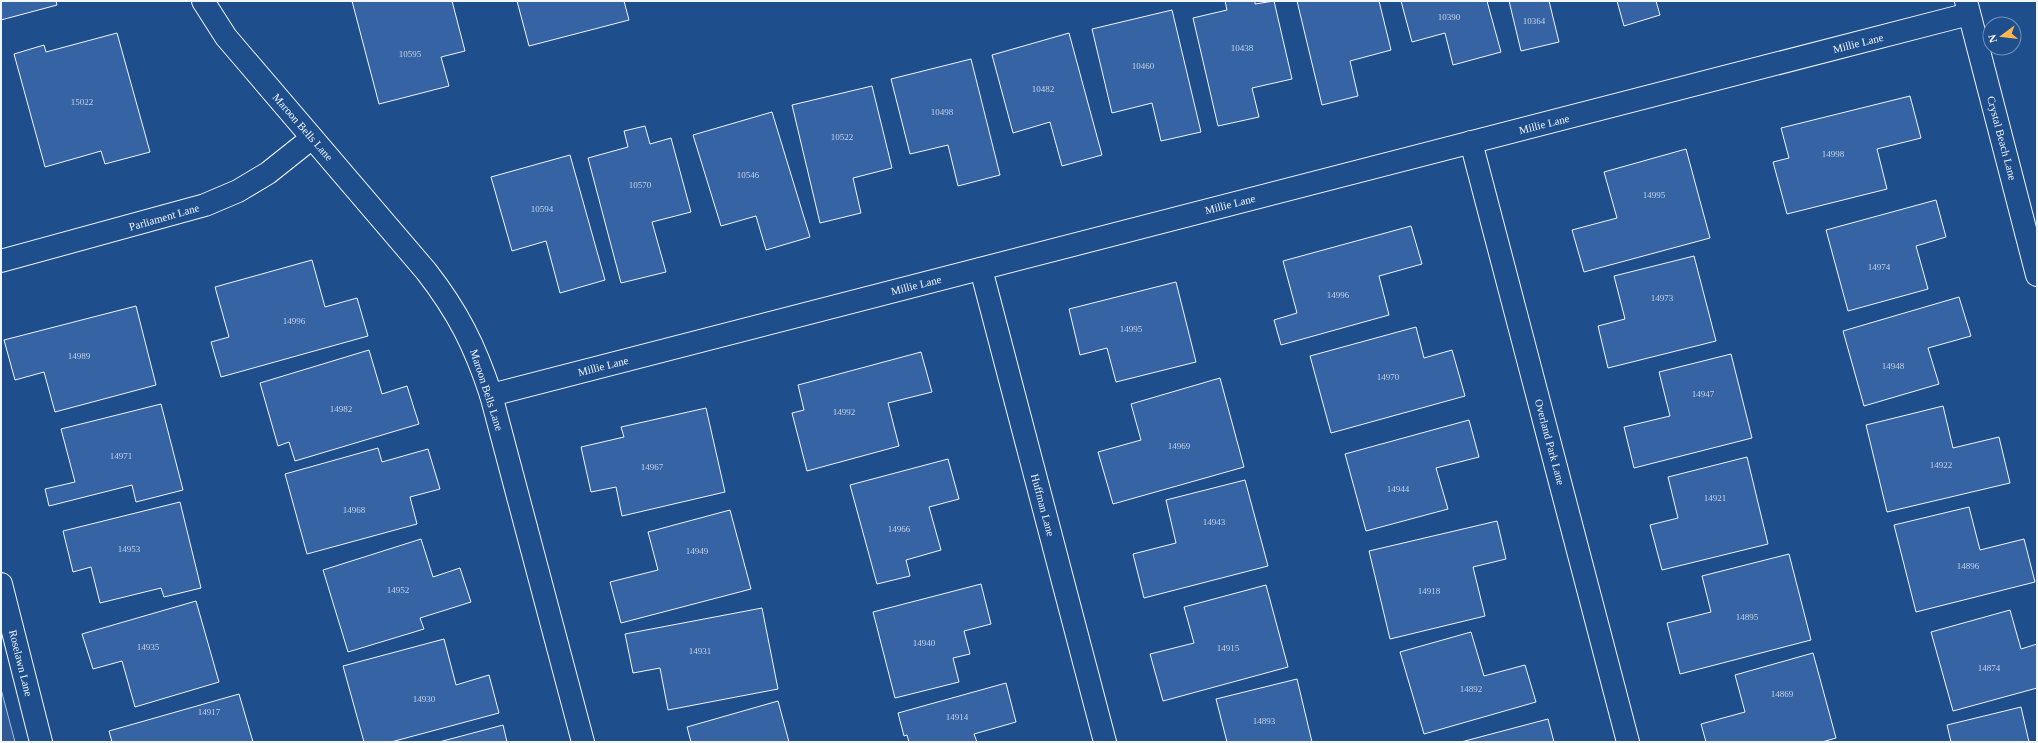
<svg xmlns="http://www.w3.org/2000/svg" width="2038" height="743" font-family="'Times New Roman',serif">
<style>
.built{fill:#305b95;stroke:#a8bbd7}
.building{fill:#3563a3;stroke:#f2f6ff}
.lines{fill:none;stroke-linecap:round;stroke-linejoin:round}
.street-casing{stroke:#f2f6ff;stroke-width:24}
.street{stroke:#1f4e8c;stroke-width:22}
.labels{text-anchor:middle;stroke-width:3;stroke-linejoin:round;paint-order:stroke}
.number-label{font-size:9px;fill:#c3d1e8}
.street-label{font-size:11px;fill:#f2f6ff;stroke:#1f4e8c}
</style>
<rect width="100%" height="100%" fill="#1f4e8c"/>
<path class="built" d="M 1,689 L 15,742 L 1,742 Z"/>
<g class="building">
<path d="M 1,1 L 56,1 L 57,5 L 1,20 Z"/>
<path d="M 352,1 L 452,1 L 465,51 L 441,57 L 449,86 L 379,104 Z"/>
<path d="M 517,1 L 624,1 L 629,20 L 529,46 Z"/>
<path d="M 1225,1 L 1255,1 L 1255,4 L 1274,1 L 1292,79 L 1252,88 L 1259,117 L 1218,126 L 1193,18 L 1227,10 Z"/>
<path d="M 1297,1 L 1379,1 L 1391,50 L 1350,61 L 1358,96 L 1322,105 Z"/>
<path d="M 1401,1 L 1487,1 L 1501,52 L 1453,65 L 1445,33 L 1412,42 Z"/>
<path d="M 1509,1 L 1549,1 L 1559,42 L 1521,51 Z"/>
<path d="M 1617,1 L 1656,1 L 1660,15 L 1624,26 Z"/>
<path d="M 1172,10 L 1201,132 L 1161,141 L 1152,103 L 1112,113 L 1092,29 Z"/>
<path d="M 117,33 L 150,152 L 105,164 L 101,151 L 45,167 L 14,54 L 44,45 L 46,52 Z"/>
<path d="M 1069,33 L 1102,155 L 1062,166 L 1050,122 L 1013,133 L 992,55 Z"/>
<path d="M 971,59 L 1000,175 L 958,186 L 948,145 L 910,154 L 891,79 Z"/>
<path d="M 872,86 L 892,168 L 853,178 L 861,213 L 820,223 L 792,105 Z"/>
<path d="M 1910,96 L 1921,138 L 1877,149 L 1887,189 L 1787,214 L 1773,162 L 1789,158 L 1781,128 Z"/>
<path d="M 772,112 L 810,237 L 766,250 L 756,216 L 721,226 L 693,135 Z"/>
<path d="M 645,126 L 650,144 L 671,138 L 691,212 L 652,222 L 666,272 L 621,283 L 588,158 L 628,147 L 624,131 Z"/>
<path d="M 1686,149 L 1710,238 L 1584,272 L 1572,230 L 1617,218 L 1604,172 Z"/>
<path d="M 570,155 L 605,280 L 560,293 L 546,241 L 512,251 L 491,177 Z"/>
<path d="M 1936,200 L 1946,237 L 1916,246 L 1928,289 L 1848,311 L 1826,230 Z"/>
<path d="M 1411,226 L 1422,264 L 1379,276 L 1389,315 L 1281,345 L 1274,320 L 1297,313 L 1283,261 Z"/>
<path d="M 1694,256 L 1716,341 L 1608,368 L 1598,326 L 1625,319 L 1614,276 Z"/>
<path d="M 312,260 L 325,307 L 357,298 L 368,336 L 221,377 L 211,342 L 229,337 L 215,287 Z"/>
<path d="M 1176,282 L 1196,362 L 1116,382 L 1107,348 L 1080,355 L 1069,309 Z"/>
<path d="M 1959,297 L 1971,336 L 1928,348 L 1939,384 L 1864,406 L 1843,331 Z"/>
<path d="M 136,306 L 156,385 L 55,412 L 44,372 L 15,380 L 4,340 Z"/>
<path d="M 1416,327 L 1424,358 L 1452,350 L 1465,396 L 1331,433 L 1310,356 Z"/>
<path d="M 369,350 L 382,394 L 407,386 L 419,424 L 295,461 L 289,442 L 278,446 L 260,383 Z"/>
<path d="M 921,352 L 932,392 L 888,403 L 899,446 L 807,471 L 792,413 L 804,410 L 798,385 Z"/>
<path d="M 1731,354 L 1752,438 L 1634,468 L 1624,427 L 1670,416 L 1659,372 Z"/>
<path d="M 1220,378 L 1244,467 L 1113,504 L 1098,452 L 1141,440 L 1131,404 Z"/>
<path d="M 161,404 L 183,490 L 136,502 L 132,485 L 49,506 L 45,489 L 75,482 L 61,429 Z"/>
<path d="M 1943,406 L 1953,448 L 1999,437 L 2010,483 L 1887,512 L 1866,425 Z"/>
<path d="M 706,408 L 725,492 L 622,516 L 616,487 L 591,492 L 581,447 L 624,437 L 621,427 Z"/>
<path d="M 1469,420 L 1479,457 L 1436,468 L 1448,509 L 1366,531 L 1345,454 Z"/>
<path d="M 378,448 L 382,462 L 428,449 L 440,489 L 410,497 L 417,524 L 307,554 L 285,474 Z"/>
<path d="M 1747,457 L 1768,544 L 1662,570 L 1650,525 L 1678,518 L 1668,477 Z"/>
<path d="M 948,459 L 959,499 L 929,507 L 941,550 L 906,560 L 910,576 L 877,584 L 850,485 Z"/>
<path d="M 1245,480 L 1268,566 L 1144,598 L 1133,554 L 1176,543 L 1166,500 Z"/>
<path d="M 180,502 L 201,588 L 164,597 L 161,588 L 100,603 L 91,567 L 73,572 L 63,531 Z"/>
<path d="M 1969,507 L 1980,550 L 2024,539 L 2035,582 L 1916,612 L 1894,525 Z"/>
<path d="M 730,510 L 751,589 L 621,623 L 610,582 L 658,570 L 648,532 Z"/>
<path d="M 1497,521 L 1506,559 L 1473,567 L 1485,616 L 1390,639 L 1369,551 Z"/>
<path d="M 421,539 L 433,577 L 460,568 L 471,602 L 420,618 L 424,629 L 348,652 L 323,570 Z"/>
<path d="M 1789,554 L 1811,640 L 1680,674 L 1667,623 L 1711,612 L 1702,576 Z"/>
<path d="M 981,584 L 991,624 L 964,631 L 970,654 L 953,658 L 959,682 L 895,698 L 873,612 Z"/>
<path d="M 1266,585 L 1288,667 L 1163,701 L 1150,654 L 1194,643 L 1184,607 Z"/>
<path d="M 196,601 L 219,682 L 135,707 L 122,661 L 93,669 L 82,634 Z"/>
<path d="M 762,608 L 778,689 L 668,710 L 660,668 L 633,673 L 625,634 Z"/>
<path d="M 2010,610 L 2021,649 L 2037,644 L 2037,688 L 1953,711 L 1931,632 Z"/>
<path d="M 1471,632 L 1484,676 L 1525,665 L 1536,702 L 1424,734 L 1400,652 Z"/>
<path d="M 444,639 L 456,685 L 489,675 L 499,713 L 391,742 L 364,742 L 343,666 Z"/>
<path d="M 1813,653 L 1836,738 L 1822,742 L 1706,742 L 1701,724 L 1745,712 L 1735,675 Z"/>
<path d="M 1297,679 L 1312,742 L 1227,742 L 1216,699 Z"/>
<path d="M 1006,683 L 1016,722 L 974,734 L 977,742 L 909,742 L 907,735 L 904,736 L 898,713 Z"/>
<path d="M 239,694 L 253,742 L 112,742 L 109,731 Z"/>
<path d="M 778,701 L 789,742 L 691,742 L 687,727 Z"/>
<path d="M 2021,707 L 2029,742 L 1951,742 L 1947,725 Z"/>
<path d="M 1548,719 L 1554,742 L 1461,742 Z"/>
<path d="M 503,725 L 507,742 L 439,742 Z"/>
</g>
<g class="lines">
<g class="street-casing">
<g id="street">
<path d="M 203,1 L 226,37 L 426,271 C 458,312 475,346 491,395 L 583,742"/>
<path d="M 1966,1 L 2037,275"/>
<path d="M 1471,142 L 1628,742"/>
<path d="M 1,261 L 205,205 L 238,191 L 268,173 L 312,138"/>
<path d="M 981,269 L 1105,742"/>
<path d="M 491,395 L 1969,14"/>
<path d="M 1,584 L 41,742"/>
</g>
</g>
<use href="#street" class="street"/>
</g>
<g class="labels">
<g class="number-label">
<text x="1449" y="20">10390</text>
<text x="1534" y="24">10364</text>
<text x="1242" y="51">10438</text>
<text x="410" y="57">10595</text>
<text x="1143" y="69">10460</text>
<text x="1043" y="92">10482</text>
<text x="82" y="105">15022</text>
<text x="942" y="115">10498</text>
<text x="842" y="140">10522</text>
<text x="1833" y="157">14998</text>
<text x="748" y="178">10546</text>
<text x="640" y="188">10570</text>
<text x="1654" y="198">14995</text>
<text x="542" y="212">10594</text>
<text x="1879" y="270">14974</text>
<text x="1338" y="298">14996</text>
<text x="1662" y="301">14973</text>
<text x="294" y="324">14996</text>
<text x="1131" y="332">14995</text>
<text x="79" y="359">14989</text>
<text x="1893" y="369">14948</text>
<text x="1388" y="380">14970</text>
<text x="1703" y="397">14947</text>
<text x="341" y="412">14982</text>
<text x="844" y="415">14992</text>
<text x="1179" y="449">14969</text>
<text x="121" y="459">14971</text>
<text x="1941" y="468">14922</text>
<text x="652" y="470">14967</text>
<text x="1398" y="492">14944</text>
<text x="1715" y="501">14921</text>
<text x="354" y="513">14968</text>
<text x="1214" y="525">14943</text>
<text x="899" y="532">14966</text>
<text x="129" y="552">14953</text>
<text x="697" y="554">14949</text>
<text x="1968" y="569">14896</text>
<text x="398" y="593">14952</text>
<text x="1429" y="594">14918</text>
<text x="1747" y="620">14895</text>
<text x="924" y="646">14940</text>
<text x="148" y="650">14935</text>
<text x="1228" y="651">14915</text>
<text x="700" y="654">14931</text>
<text x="1989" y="671">14874</text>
<text x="1471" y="692">14892</text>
<text x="1782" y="697">14869</text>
<text x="424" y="702">14930</text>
<text x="209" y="715">14917</text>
<text x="957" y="720">14914</text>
<text x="1264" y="724">14893</text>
</g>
<g class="street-label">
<text transform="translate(1858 43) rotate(-14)" y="4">Millie Lane</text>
<text transform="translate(1544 124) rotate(-14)" y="4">Millie Lane</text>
<text transform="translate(303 127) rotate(49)" y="4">Maroon Bells Lane</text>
<text transform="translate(2002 138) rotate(75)" y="4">Crystal Beach Lane</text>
<text transform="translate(1230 204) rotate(-14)" y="4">Millie Lane</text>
<text transform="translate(164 217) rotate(-16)" y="4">Parliament Lane</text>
<text transform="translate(916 285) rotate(-14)" y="4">Millie Lane</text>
<text transform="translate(603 366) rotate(-14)" y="4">Millie Lane</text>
<text transform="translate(487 390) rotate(72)" y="4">Maroon Bells Lane</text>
<text transform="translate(1550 442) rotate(75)" y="4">Overland Park Lane</text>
<text transform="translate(1043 505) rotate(75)" y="4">Huffman Lane</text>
<text transform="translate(21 663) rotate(76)" y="4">Roselawn Lane</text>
</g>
</g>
<rect width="2038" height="743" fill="none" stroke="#f2f6ff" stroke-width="4"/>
<g transform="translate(2002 36) rotate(255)"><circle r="19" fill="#1f4e8c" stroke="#7391ba"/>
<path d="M0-3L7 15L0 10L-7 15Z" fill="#ffb74d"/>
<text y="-6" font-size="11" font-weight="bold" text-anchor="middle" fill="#f2f6ff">N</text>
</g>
</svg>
